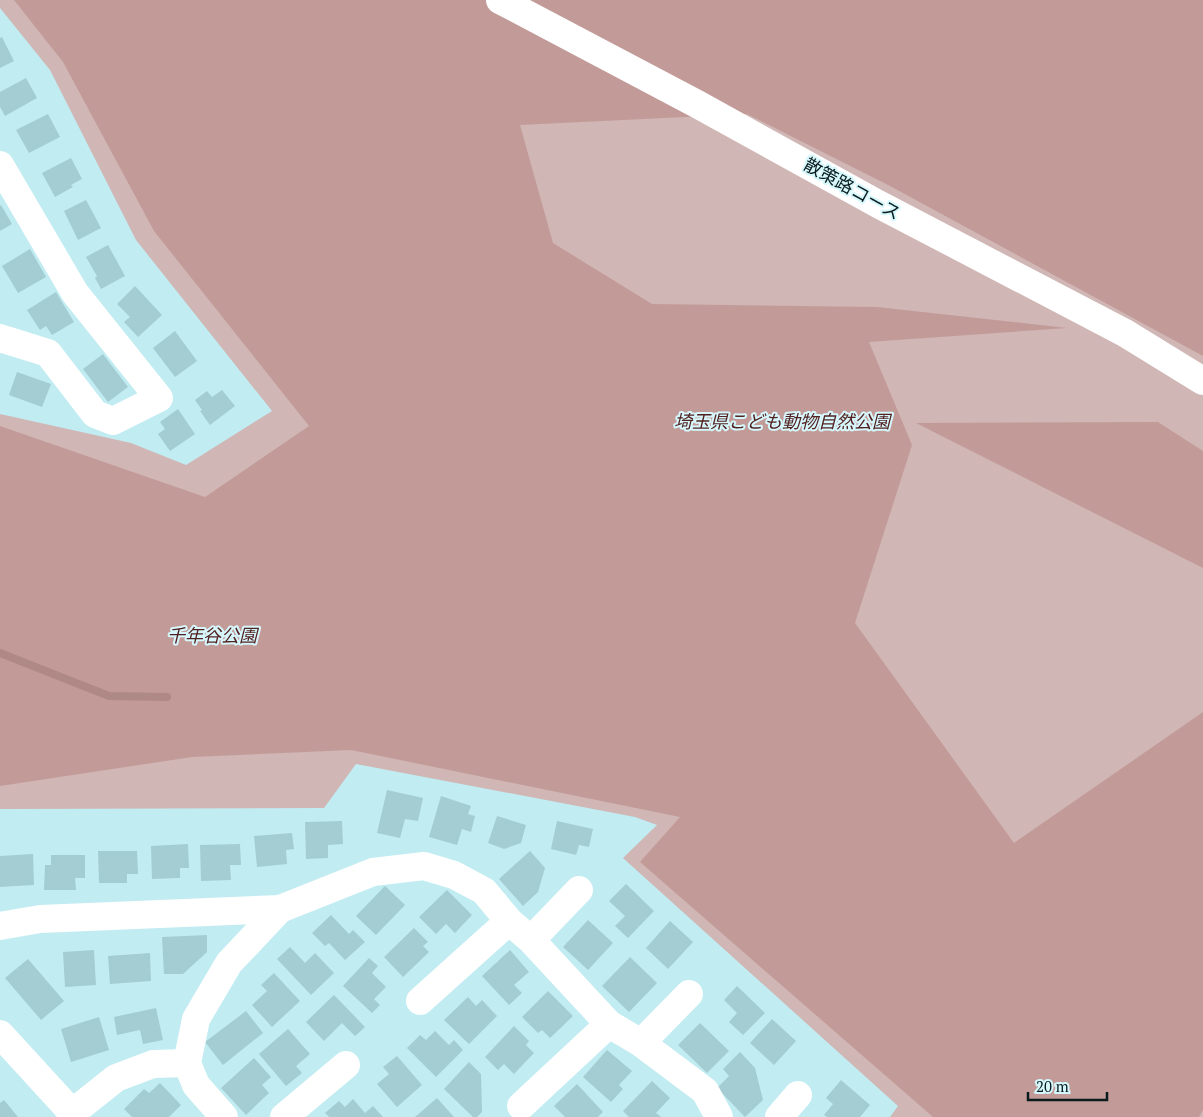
<svg xmlns="http://www.w3.org/2000/svg" width="1203" height="1117" font-family="'PT Serif','Noto Sans JP',serif">
<style>
.green{fill:#d0b6b4}
.forest{fill:#c29b99}
.lines{fill:none;stroke-linecap:round;stroke-linejoin:round}
.stream{stroke:#af8986;stroke-width:8}
.building{fill:#a3cdd2}
.minor{stroke:#fff;stroke-width:28}
.labels{text-anchor:middle;stroke-width:4;stroke-linejoin:round;paint-order:stroke}
.street-label{font-size:18px;fill:#0a1b1d;stroke:#d6f8fc}
.park-label{font-size:18px;font-style:italic;fill:#532020;stroke:#d6f8fc}
</style>
<rect width="100%" height="100%" fill="#c1ecf2"/>
<path class="green" d="M 0,0 L 1203,0 L 1203,1117 L 890,1117 L 898,1106 L 623,858 L 657,825 L 635,817 L 356,764 L 324,808 L 0,809 L 0,414 L 131,443 L 186,465 L 272,411 L 136,240 L 50,70 L 0,8 Z"/>
<g class="forest">
<path d="M 14,0 L 1203,0 L 1203,356 L 890,186 L 747,114 L 520,125 L 553,243 L 652,304 L 877,307 L 1067,328 L 869,342 L 912,445 L 855,623 L 1014,843 L 1203,712 L 1203,1110 L 1199,1117 L 933,1117 L 640,862 L 680,817 L 351,750 L 192,757 L 0,786 L 0,426 L 205,497 L 309,426 L 154,231 L 63,62 Z"/>
<path d="M 1158,422 L 1203,451 L 1203,568 L 916,423 Z"/>
</g>
<g class="lines">
<path class="stream" d="M 0,653 L 109,696 L 167,697"/>
</g>
<g class="building">
<path d="M 2,37 L 14,61 L 0,68 L 0,38 Z"/>
<path d="M 26,78 L 37,98 L 5,116 L 0,107 L 0,92 Z"/>
<path d="M 48,114 L 60,137 L 29,153 L 16,130 Z"/>
<path d="M 71,158 L 82,179 L 71,185 L 73,187 L 55,197 L 42,173 Z"/>
<path d="M 86,200 L 101,228 L 78,240 L 64,211 Z"/>
<path d="M 1,205 L 12,224 L 0,231 L 0,206 Z"/>
<path d="M 108,245 L 125,276 L 101,289 L 95,278 L 97,276 L 86,257 Z"/>
<path d="M 30,249 L 46,277 L 18,293 L 2,266 Z"/>
<path d="M 135,286 L 162,315 L 138,337 L 124,322 L 130,317 L 117,304 Z"/>
<path d="M 56,292 L 74,322 L 52,335 L 46,326 L 40,330 L 27,310 Z"/>
<path d="M 175,331 L 197,361 L 175,377 L 153,348 Z"/>
<path d="M 103,354 L 128,387 L 108,402 L 83,369 Z"/>
<path d="M 17,372 L 51,384 L 42,407 L 9,395 Z"/>
<path d="M 222,390 L 235,406 L 210,425 L 200,411 L 202,410 L 195,400 L 207,391 L 212,397 Z"/>
<path d="M 178,409 L 195,434 L 170,451 L 158,434 L 165,429 L 160,422 Z"/>
<path d="M 387,790 L 423,798 L 418,821 L 405,819 L 400,838 L 377,833 Z"/>
<path d="M 441,796 L 471,806 L 468,814 L 475,816 L 471,832 L 462,829 L 457,845 L 429,837 Z"/>
<path d="M 497,816 L 526,825 L 521,843 L 504,849 L 488,843 Z"/>
<path d="M 342,821 L 343,844 L 328,845 L 328,858 L 306,859 L 305,822 Z"/>
<path d="M 557,821 L 593,829 L 589,847 L 579,845 L 576,855 L 551,849 Z"/>
<path d="M 292,833 L 294,849 L 286,850 L 287,864 L 257,867 L 254,836 Z"/>
<path d="M 188,844 L 189,868 L 180,868 L 180,878 L 152,879 L 151,846 Z"/>
<path d="M 240,844 L 241,865 L 230,865 L 231,880 L 201,881 L 200,845 Z"/>
<path d="M 98,851 L 137,851 L 138,874 L 127,874 L 127,883 L 99,883 Z"/>
<path d="M 530,851 L 545,868 L 538,892 L 523,906 L 499,879 Z"/>
<path d="M 33,854 L 34,885 L 0,887 L 0,856 Z"/>
<path d="M 51,855 L 85,855 L 85,878 L 75,878 L 76,890 L 44,890 L 45,865 L 51,865 Z"/>
<path d="M 626,884 L 654,911 L 628,938 L 615,926 L 625,916 L 609,901 Z"/>
<path d="M 385,886 L 405,905 L 376,935 L 356,916 Z"/>
<path d="M 447,890 L 472,915 L 455,933 L 446,924 L 436,934 L 419,917 Z"/>
<path d="M 331,915 L 349,934 L 353,930 L 365,942 L 345,960 L 329,943 L 325,946 L 312,933 Z"/>
<path d="M 588,920 L 613,943 L 588,970 L 563,947 Z"/>
<path d="M 670,921 L 693,942 L 668,969 L 646,948 Z"/>
<path d="M 414,928 L 428,942 L 423,946 L 429,952 L 403,977 L 384,957 Z"/>
<path d="M 207,935 L 207,952 L 183,974 L 164,974 L 162,937 Z"/>
<path d="M 290,947 L 305,963 L 315,953 L 334,973 L 311,995 L 277,959 Z"/>
<path d="M 94,950 L 96,985 L 65,987 L 63,952 Z"/>
<path d="M 510,950 L 529,972 L 514,985 L 522,993 L 509,1005 L 482,976 Z"/>
<path d="M 150,953 L 151,981 L 110,984 L 108,956 Z"/>
<path d="M 630,957 L 657,983 L 629,1012 L 602,986 Z"/>
<path d="M 369,958 L 378,966 L 372,973 L 386,987 L 374,999 L 380,1005 L 372,1013 L 343,986 Z"/>
<path d="M 28,959 L 64,1001 L 41,1020 L 5,978 Z"/>
<path d="M 274,973 L 300,1001 L 272,1027 L 252,1005 L 267,991 L 261,985 Z"/>
<path d="M 737,986 L 765,1013 L 743,1035 L 729,1022 L 737,1013 L 724,1000 Z"/>
<path d="M 548,991 L 573,1016 L 550,1038 L 542,1030 L 538,1033 L 522,1017 Z"/>
<path d="M 334,995 L 365,1027 L 355,1036 L 342,1023 L 324,1041 L 306,1022 Z"/>
<path d="M 468,997 L 476,1006 L 482,1000 L 497,1016 L 469,1044 L 444,1020 Z"/>
<path d="M 156,1008 L 163,1040 L 143,1044 L 140,1030 L 117,1035 L 114,1017 Z"/>
<path d="M 246,1011 L 263,1033 L 223,1065 L 205,1042 Z"/>
<path d="M 99,1017 L 109,1050 L 71,1062 L 61,1029 Z"/>
<path d="M 772,1019 L 796,1041 L 774,1065 L 750,1043 Z"/>
<path d="M 700,1023 L 729,1051 L 707,1073 L 678,1045 Z"/>
<path d="M 514,1026 L 529,1041 L 526,1045 L 534,1053 L 514,1074 L 504,1064 L 498,1070 L 485,1057 Z"/>
<path d="M 288,1029 L 310,1054 L 296,1066 L 302,1073 L 286,1086 L 259,1054 Z"/>
<path d="M 435,1031 L 449,1045 L 454,1040 L 463,1050 L 436,1077 L 407,1048 L 420,1035 L 426,1040 Z"/>
<path d="M 607,1050 L 632,1071 L 619,1085 L 623,1089 L 611,1102 L 583,1077 Z"/>
<path d="M 740,1052 L 755,1068 L 763,1100 L 745,1117 L 717,1088 L 729,1076 L 723,1069 Z"/>
<path d="M 397,1056 L 422,1085 L 397,1107 L 377,1084 L 389,1074 L 383,1067 Z"/>
<path d="M 254,1058 L 271,1077 L 262,1085 L 269,1093 L 246,1115 L 221,1088 Z"/>
<path d="M 469,1062 L 481,1074 L 482,1112 L 477,1117 L 473,1117 L 444,1089 Z"/>
<path d="M 841,1080 L 870,1105 L 860,1117 L 827,1117 L 824,1115 L 833,1104 L 826,1098 Z"/>
<path d="M 652,1081 L 670,1098 L 656,1113 L 661,1117 L 629,1117 L 623,1111 Z"/>
<path d="M 160,1083 L 181,1105 L 169,1117 L 132,1117 L 124,1109 L 144,1089 L 149,1093 Z"/>
<path d="M 577,1084 L 603,1112 L 598,1117 L 565,1117 L 554,1106 Z"/>
<path d="M 437,1098 L 454,1117 L 415,1117 Z"/>
<path d="M 353,1099 L 365,1113 L 373,1106 L 383,1117 L 329,1117 L 325,1113 L 339,1101 L 345,1107 Z"/>
<path d="M 4,1100 L 18,1117 L 0,1117 L 0,1103 Z"/>
</g>
<g class="lines">
<g class="minor">
<path d="M 500,0 L 697,104 L 878,204 L 1125,333 L 1203,381"/>
<path d="M 0,165 L 75,293 L 159,398 L 113,421 L 95,414 L 48,353 L 0,338"/>
<path d="M 0,926 L 40,919 L 280,909 L 373,872 L 424,866 L 454,875 L 484,891 L 509,921 L 531,940 L 609,1024 L 641,1043 L 705,1091 L 719,1117"/>
<path d="M 531,940 L 579,890"/>
<path d="M 420,1001 L 509,921"/>
<path d="M 0,1034 L 76,1117"/>
<path d="M 641,1043 L 689,994"/>
<path d="M 521,1106 L 609,1024"/>
<path d="M 72,1113 L 116,1078 L 153,1064 L 187,1063"/>
<path d="M 224,1117 L 196,1085 L 187,1063 L 196,1019 L 229,963 L 280,909"/>
<path d="M 284,1117 L 346,1065"/>
<path d="M 779,1117 L 798,1095"/>
</g>
</g>
<g class="labels">
<g class="street-label">
<text transform="translate(852 189) rotate(29)" y="6">散策路コース</text>
</g>
<g class="park-label">
<text x="782" y="428">埼玉県こども動物自然公園</text>
<text x="212" y="642">千年谷公園</text>
</g>
</g>
<path d="M1028 1092v8h79v-8" fill="none" stroke="#0a1b1d" stroke-width="2.5"/>
<text x="1036" y="1092" font-size="15" fill="#0a1b1d" stroke="#d6f8fc" stroke-width="4" paint-order="stroke">20 m</text>
</svg>
